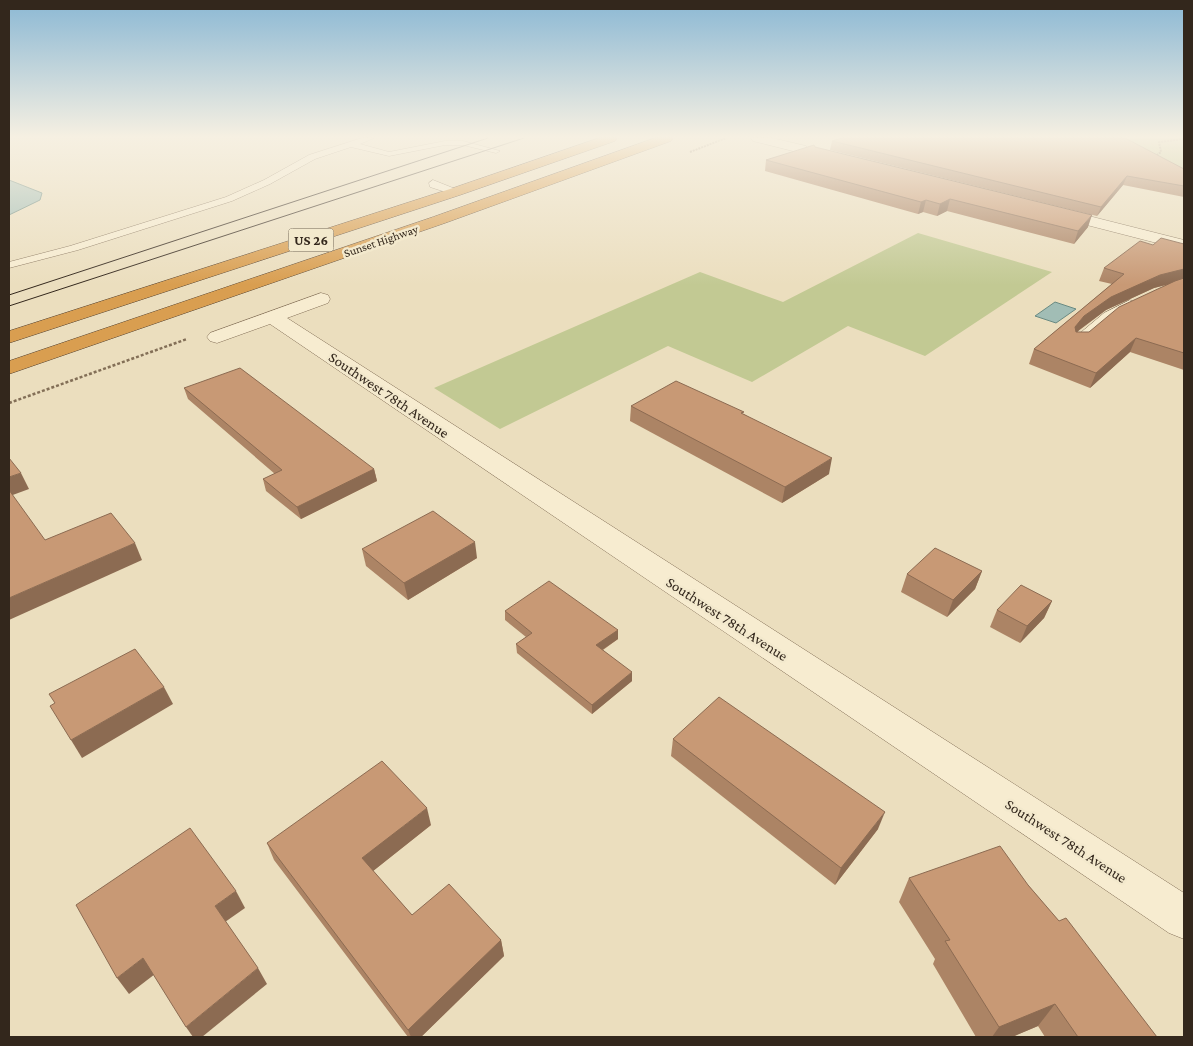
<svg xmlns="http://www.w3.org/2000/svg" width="1193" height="1046" font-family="'Crimson Pro',serif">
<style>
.green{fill:#c2c993}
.water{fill:#a1bdb5;stroke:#698a82}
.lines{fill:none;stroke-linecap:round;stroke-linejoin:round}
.service-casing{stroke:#836f57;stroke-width:1}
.minor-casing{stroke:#836f57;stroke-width:1}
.motorway-casing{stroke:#503d2c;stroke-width:1}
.path-far1{stroke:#836f57;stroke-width:2;stroke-dasharray:2 1;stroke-linecap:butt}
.path{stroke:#836f57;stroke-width:2.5;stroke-dasharray:3 2;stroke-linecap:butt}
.service{fill:#f7ecd0;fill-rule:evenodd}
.minor{fill:#f7ecd0;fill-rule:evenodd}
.motorway{fill:#d99e50;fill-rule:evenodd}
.tram{stroke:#33271c;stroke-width:1}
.wall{fill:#ac8465;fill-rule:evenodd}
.shaded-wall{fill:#8c6b52}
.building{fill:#c89975;stroke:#8c6b52}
.labels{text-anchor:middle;stroke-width:5;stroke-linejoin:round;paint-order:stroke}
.far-street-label{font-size:12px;fill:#33271c;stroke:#f3e9cd}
.shield{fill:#f3e9cd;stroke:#6d6151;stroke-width:1}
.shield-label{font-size:14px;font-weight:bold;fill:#33271c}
.street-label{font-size:15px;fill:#33271c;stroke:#f3e9cd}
</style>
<rect width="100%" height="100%" fill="#ebdebe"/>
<g class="green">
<path d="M 1131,138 L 1184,138 L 1184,180 L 1109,168 Z"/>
<path d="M 918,233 L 1052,272 L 925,356 L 848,326 L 752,382 L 668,346 L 500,429 L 434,388 L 700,272 L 783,302 Z"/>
</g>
<g class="water">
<path d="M 9,180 L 42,193 L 40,200 L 9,215 Z"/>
<path d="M 1055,302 L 1076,309 L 1056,323 L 1035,316 Z"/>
</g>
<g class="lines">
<g class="service-casing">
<g id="service">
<path d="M 362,138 L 374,138 L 360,144 L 389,152 L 445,141 L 463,141 L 500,151 L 496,153 L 463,145 L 445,145 L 389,156 L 351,147 L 315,159 L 270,184 L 232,201 L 78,250 L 9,268 L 9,262 L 70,246 L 226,197 L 264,180 L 309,155 Z"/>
<path d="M 433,180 L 458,190 L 460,192 L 455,195 L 430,187 L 429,183 Z"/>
<path d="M 1130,300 L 1136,304 L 1134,307 L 1112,319 L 1089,340 L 1079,340 L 1078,337 L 1079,334 L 1104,313 Z"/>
</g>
</g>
<g class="minor-casing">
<g id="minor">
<path d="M 751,138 L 772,138 L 806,146 L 807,149 L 801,153 L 753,141 Z"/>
<path d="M 1053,207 L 1184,240 L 1184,250 L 1048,215 L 1045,212 L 1048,209 Z"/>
<path d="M 321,293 L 328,295 L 330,299 L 328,303 L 287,318 L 1184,893 L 1184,939 L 1169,933 L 270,324 L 217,343 L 210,341 L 207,337 L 210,333 Z"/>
</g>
</g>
<g class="motorway-casing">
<g id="motorway">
<path d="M 599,138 L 617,138 L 615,141 L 460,195 L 9,343 L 9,331 L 450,189 Z"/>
<path d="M 655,138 L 673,138 L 671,141 L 445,223 L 9,374 L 9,361 L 433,217 Z"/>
</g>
</g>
<g class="path-far1">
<path d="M 690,152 L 726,138"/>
<path d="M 1154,157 L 1161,152 L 1159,142 L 1184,139"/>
</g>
<path class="path" d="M 9,403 L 187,339"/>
<use href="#service" class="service"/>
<use href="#minor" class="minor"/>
<use href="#motorway" class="motorway"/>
<g class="tram">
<path d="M 9,295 L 488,138"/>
<path d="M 9,306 L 524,138"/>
</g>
</g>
<g class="wall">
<path d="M 832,141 L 1184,169 L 1184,197 L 1123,185 L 1097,216 L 830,150 Z"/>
<path d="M 815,147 L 1088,227 L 1074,244 L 947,211 L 937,216 L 923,212 L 918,214 L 765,171 L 766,160 Z"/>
<path d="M 1184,244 L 1184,370 L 1130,352 L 1090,388 L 1029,364 L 1034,349 L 1112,284 L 1099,281 L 1104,268 L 1153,245 ZM 1166,285 L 1089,332 L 1077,332 L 1106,310 L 1154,288 Z"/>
<path d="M 184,388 L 374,469 L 377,481 L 301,519 L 266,491 L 263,479 L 275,474 L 188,399 Z"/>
<path d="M 631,406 L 744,414 L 829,474 L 782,503 L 630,421 Z"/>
<path d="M 362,549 L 477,558 L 408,600 L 366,566 Z"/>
<path d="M 982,571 L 975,589 L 947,617 L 901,592 L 907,574 Z"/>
<path d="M 1052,601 L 1044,618 L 1020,643 L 990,627 L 997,610 Z"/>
<path d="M 505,611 L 618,630 L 618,639 L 603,650 L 632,681 L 592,714 L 517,653 L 516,644 L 526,637 L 505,620 Z"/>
<path d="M 673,739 L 878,829 L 835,885 L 671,756 Z"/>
<path d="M 431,825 L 373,871 L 412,915 L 501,940 L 504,956 L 421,1037 L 408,1037 L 274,860 L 267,843 Z"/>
<path d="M 909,878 L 1028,885 L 1157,1037 L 1045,1037 L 1038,1026 L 1012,1037 L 976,1037 L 933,964 L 935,959 L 899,902 Z"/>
</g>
<g class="shaded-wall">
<path d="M 1127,176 L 1123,185 L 1097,216 L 1101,207 Z"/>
<path d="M 950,199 L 947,211 L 937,216 L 940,204 Z"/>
<path d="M 926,200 L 923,212 L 918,214 L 921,202 Z"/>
<path d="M 1092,215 L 1088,227 L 1074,244 L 1078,231 Z"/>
<path d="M 1184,269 L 1184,280 L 1154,288 L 1106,310 L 1079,330 L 1070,341 L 1075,327 L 1084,316 L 1111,297 L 1160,275 Z"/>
<path d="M 1136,338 L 1130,352 L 1090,388 L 1096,373 Z"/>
<path d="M 832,458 L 829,474 L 782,503 L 785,487 Z"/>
<path d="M 374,469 L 377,481 L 301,519 L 297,507 Z"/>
<path d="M 21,473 L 29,489 L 10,496 L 9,493 L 9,477 Z"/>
<path d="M 475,542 L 477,558 L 408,600 L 404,583 Z"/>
<path d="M 135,543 L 142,560 L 9,620 L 9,598 Z"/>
<path d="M 982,571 L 975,589 L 947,617 L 953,600 Z"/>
<path d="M 1052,601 L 1044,618 L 1020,643 L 1027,626 Z"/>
<path d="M 618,630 L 618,639 L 596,654 L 596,645 Z"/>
<path d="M 632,672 L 632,681 L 592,714 L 592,705 Z"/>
<path d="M 164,687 L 173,704 L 82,758 L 71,740 Z"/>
<path d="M 427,808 L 431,825 L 368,875 L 362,858 Z"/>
<path d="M 885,812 L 878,829 L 835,885 L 841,868 Z"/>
<path d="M 236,891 L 245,908 L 225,922 L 215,906 Z"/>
<path d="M 501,940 L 504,956 L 421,1037 L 411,1037 L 408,1030 Z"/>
<path d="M 143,958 L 155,974 L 129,994 L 117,978 Z"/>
<path d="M 258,968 L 267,984 L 202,1037 L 193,1037 L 186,1027 Z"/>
<path d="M 1055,1004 L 1038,1026 L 1012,1037 L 992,1037 L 999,1027 Z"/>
</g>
<g class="building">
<path d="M 842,138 L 1125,138 L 1184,169 L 1184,186 L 1127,176 L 1101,207 L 832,141 Z"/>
<path d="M 814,145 L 815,147 L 1092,215 L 1078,231 L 950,199 L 940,204 L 926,200 L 921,202 L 766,160 Z"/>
<path d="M 1161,238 L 1184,244 L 1184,269 L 1160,275 L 1111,297 L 1084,316 L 1075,327 L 1076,332 L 1089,332 L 1119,307 L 1175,281 L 1184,278 L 1184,353 L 1136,338 L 1096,373 L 1034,349 L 1124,274 L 1104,268 L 1140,241 L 1153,245 Z"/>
<path d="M 240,368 L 374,469 L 297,507 L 263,479 L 282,470 L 184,388 Z"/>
<path d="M 676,381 L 744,412 L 741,413 L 832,458 L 785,487 L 631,406 Z"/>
<path d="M 9,458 L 21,473 L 9,477 Z"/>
<path d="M 9,490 L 45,540 L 111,513 L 135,543 L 9,598 Z"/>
<path d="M 433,511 L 475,542 L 404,583 L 362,549 Z"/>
<path d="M 935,548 L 982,571 L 953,600 L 907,574 Z"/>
<path d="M 549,581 L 618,630 L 596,645 L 632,672 L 592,705 L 516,644 L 532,633 L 505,611 Z"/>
<path d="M 1021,585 L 1052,601 L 1027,626 L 997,610 Z"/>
<path d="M 135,649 L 164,687 L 71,740 L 50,706 L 55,703 L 49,694 Z"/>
<path d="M 719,697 L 885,812 L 841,868 L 673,739 Z"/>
<path d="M 382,761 L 427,808 L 362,858 L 412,915 L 449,884 L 501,940 L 408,1030 L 267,843 Z"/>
<path d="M 190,828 L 236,891 L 215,906 L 258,968 L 186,1027 L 143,958 L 117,978 L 76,905 Z"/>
<path d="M 1000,846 L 1028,885 L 1059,921 L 1066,918 L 1157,1037 L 1078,1037 L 1055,1004 L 999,1027 L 945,941 L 950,940 L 909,878 Z"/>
</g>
<linearGradient id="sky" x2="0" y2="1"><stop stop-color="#8bb8d4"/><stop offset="0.48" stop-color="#f6f0e2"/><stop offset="1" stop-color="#f6f0e2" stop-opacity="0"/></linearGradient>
<rect width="1193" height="285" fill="url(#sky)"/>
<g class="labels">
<g class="far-street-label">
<text transform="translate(381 241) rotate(-19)" y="4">Sunset Highway</text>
</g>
<rect class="shield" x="288.5" y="228.5" width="45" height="23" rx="4"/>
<g class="shield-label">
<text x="311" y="245">US 26</text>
</g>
<g class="street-label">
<text transform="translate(389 395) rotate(34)" y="5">Southwest 78th Avenue</text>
<text transform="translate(727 619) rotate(33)" y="5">Southwest 78th Avenue</text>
<text transform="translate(1066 841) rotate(33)" y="5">Southwest 78th Avenue</text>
</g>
</g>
<rect width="1193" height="1046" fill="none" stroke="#33271c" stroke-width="20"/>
</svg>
